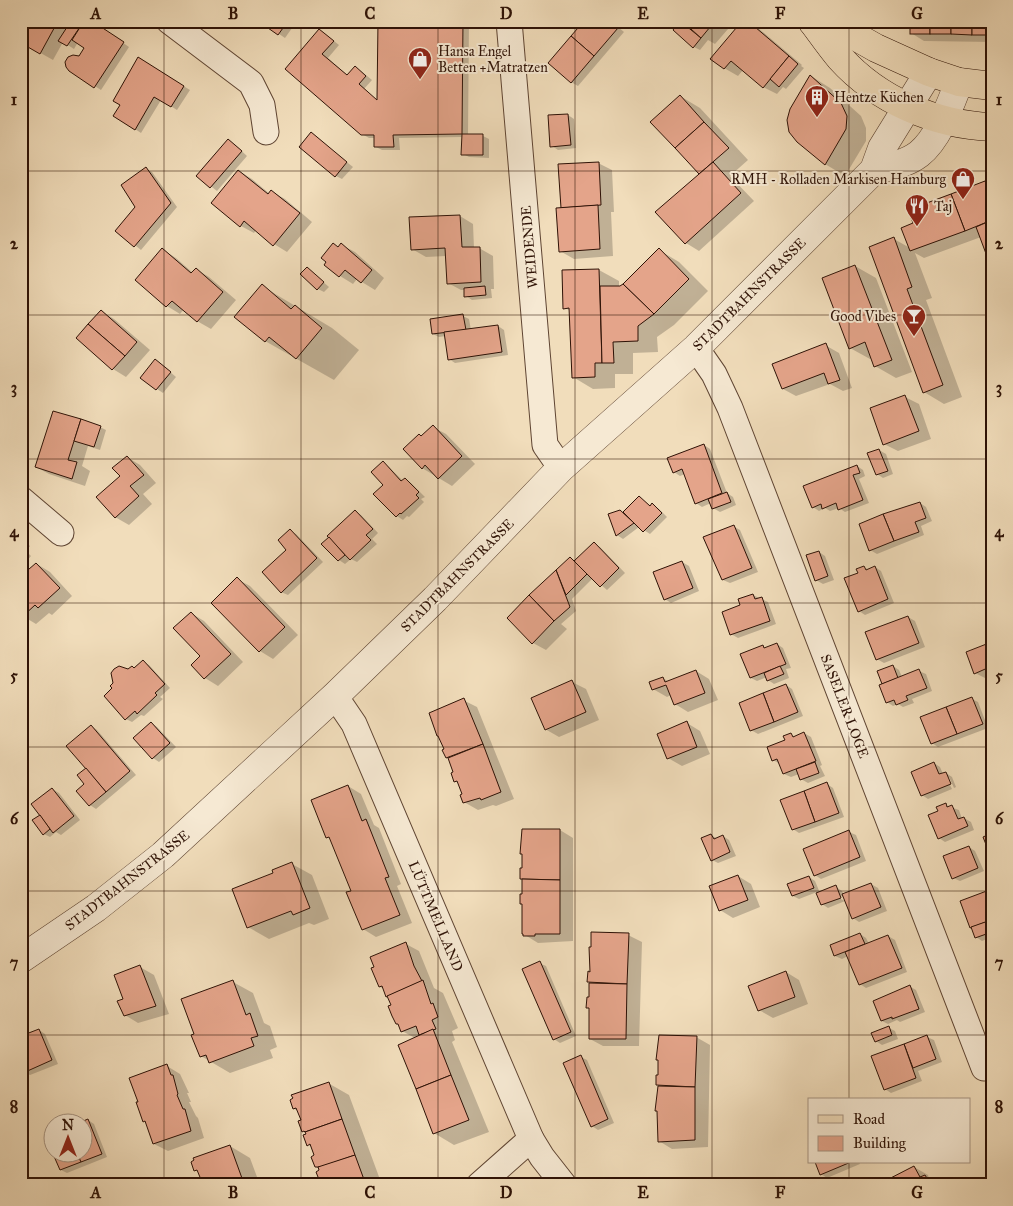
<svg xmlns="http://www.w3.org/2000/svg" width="1013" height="1206" font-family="'IM FELL Great Primer',serif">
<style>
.shadow{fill:#0003;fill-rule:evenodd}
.building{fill:#e4a48a;stroke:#2e1206}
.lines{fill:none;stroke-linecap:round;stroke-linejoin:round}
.minor-casing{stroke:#5f4533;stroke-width:27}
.tertiary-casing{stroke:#5f4533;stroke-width:29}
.primary-casing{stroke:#2e1206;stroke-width:29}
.minor{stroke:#f6e9d3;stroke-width:25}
.tertiary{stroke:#f6e9d3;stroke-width:28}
.primary{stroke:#f1ddbb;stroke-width:28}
.grid{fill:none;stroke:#2e1206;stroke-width:1;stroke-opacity:0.55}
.labels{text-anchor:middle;stroke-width:4;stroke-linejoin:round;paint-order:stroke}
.poi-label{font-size:14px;fill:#2e1206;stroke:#f6e9d3;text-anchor:start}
.street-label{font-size:14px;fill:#2e1206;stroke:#f6e9d3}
.neatline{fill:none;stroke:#2e1206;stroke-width:2}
.grid-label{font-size:16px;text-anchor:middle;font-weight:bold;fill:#2e1206}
</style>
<rect width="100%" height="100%" fill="#f1ddbb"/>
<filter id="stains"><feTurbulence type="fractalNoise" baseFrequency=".004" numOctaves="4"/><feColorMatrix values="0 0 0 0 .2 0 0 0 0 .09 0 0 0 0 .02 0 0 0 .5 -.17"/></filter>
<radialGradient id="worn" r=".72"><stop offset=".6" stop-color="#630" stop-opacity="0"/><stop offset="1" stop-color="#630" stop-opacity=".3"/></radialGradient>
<g class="shadow">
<path d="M 21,21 L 92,21 L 129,47 L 101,90 L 70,70 L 86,47 L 78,42 L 74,49 L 63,42 L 53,60 L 21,42 Z"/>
<path d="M 260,21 L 297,21 L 285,38 Z"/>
<path d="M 379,21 L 469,21 L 468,136 L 483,136 L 489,139 L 489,158 L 469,157 L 463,154 L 463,137 L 399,138 L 400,150 L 382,150 L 376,147 L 375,138 L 369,138 L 362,134 L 287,69 L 320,30 L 339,45 L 328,58 L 348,76 L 355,68 L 361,71 L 372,80 L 364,89 L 378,101 Z"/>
<path d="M 585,21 L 611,21 L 624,32 L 578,86 L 571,82 Z"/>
<path d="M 684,21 L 735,21 L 715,44 L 708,40 L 700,50 L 694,47 L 681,22 L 686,25 Z"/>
<path d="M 747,21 L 758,28 L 802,65 L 801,66 L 804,68 L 786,89 L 783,87 L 777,94 L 763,87 L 743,70 L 738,76 L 724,68 Z"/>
<path d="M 992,21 L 992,42 L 924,41 L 911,33 Z"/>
<path d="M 139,59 L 190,90 L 177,110 L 161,100 L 141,133 L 135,129 L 122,105 Z"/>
<path d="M 811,76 L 830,88 L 861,116 L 866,128 L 866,141 L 845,176 L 825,164 Z"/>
<path d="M 680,96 L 700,108 L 748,160 L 730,176 L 754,201 L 699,251 L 686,243 L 701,174 Z"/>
<path d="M 568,115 L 574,119 L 576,148 L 558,150 L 552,146 Z"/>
<path d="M 311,134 L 353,167 L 342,179 L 336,176 Z"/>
<path d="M 234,144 L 247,156 L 217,191 L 198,176 Z"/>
<path d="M 598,163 L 612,170 L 614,212 L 611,212 L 613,256 L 574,259 L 560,251 Z"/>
<path d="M 146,169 L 152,172 L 177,207 L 141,250 L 116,230 L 137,207 Z"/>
<path d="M 239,171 L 252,179 L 270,194 L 271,191 L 285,199 L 312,222 L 287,252 L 274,244 L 256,230 L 254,233 L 241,226 Z"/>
<path d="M 985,183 L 992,187 L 992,265 L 981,237 L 924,258 L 915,253 L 932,298 L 926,300 L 962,397 L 944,404 L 924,392 L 894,239 L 910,248 L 915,224 Z"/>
<path d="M 460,216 L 473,224 L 474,248 L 479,248 L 493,256 L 494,289 L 491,289 L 492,298 L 472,300 L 466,296 L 465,290 L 461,290 L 448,283 L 446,256 L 426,257 L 412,249 Z"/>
<path d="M 342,245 L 355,252 L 384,278 L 375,290 L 357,279 L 353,284 L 340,276 L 325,264 Z"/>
<path d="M 163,250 L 176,258 L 193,273 L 196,269 L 209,277 L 236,300 L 211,329 L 197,321 L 184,309 L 180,314 L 167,306 Z"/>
<path d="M 659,250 L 679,262 L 708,291 L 674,325 L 657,337 L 658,352 L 633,353 L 633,374 L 615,374 L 615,388 L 593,389 L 573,377 L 571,311 L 565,308 L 599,270 L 619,281 L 619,288 Z"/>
<path d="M 855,266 L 876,278 L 912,372 L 896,378 L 875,366 L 872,358 L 870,359 L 850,348 L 823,278 Z"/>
<path d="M 307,268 L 329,287 L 324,292 L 318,289 Z"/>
<path d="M 262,286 L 332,328 L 359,350 L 334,380 L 265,341 Z"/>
<path d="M 101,311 L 114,319 L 150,350 L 126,377 L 113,369 L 78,338 Z"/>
<path d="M 463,316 L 469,319 L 471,330 L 498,326 L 504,330 L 508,355 L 455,363 L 449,359 L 446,336 L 439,337 L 433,334 Z"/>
<path d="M 825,345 L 839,353 L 852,388 L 843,391 L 830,384 L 796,396 L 783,389 Z"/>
<path d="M 162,365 L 176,377 L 163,393 L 157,389 Z"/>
<path d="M 21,388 L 29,392 L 21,406 Z"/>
<path d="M 905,397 L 919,404 L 931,439 L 898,451 L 884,444 Z"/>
<path d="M 53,412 L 100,427 L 106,430 L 100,450 L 88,446 L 82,466 L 90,471 L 85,486 L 49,474 L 36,467 Z"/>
<path d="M 433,427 L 446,434 L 475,464 L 452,486 L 422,468 L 422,437 Z"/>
<path d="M 704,445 L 710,449 L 727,493 L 733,497 L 736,505 L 720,512 L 713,508 L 711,503 L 702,507 L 696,503 L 685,474 L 680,476 L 674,472 Z"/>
<path d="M 879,450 L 886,454 L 893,474 L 883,478 L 877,474 Z"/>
<path d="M 127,457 L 140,465 L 156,483 L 143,494 L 152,504 L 129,525 L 115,517 L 121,476 Z"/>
<path d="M 383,463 L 389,467 L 403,481 L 405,479 L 411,483 L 425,497 L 421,499 L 424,502 L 409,517 L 407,516 L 403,520 L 397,516 L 385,485 Z"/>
<path d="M 857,466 L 863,470 L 865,476 L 859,479 L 869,503 L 845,512 L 839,508 L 830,511 L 825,508 L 819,511 L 813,507 Z"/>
<path d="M 639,497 L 651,507 L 653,505 L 659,509 L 667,517 L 650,534 L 639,527 L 623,539 L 617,535 L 609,515 L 620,511 L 623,513 Z"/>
<path d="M 920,503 L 926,507 L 932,521 L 921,526 L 924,535 L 877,554 L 870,550 L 860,525 L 908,506 L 910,507 Z"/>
<path d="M 355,511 L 361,515 L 378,533 L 372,539 L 377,544 L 357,562 L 351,559 L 345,564 L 339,560 Z"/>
<path d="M 733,526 L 740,530 L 758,572 L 730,583 L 723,580 L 714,557 Z"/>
<path d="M 290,531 L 296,534 L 323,562 L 288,595 L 281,592 Z"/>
<path d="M 21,539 L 30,546 L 26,551 L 31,556 L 21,568 Z"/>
<path d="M 594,544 L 600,547 L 625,573 L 607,590 L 593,578 L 572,599 L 576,611 L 561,624 L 567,629 L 546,650 L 533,643 L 530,596 L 570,558 L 576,561 Z"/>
<path d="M 819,552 L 825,556 L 834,580 L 823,584 L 816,580 Z"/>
<path d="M 682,562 L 689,566 L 699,591 L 671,603 L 665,599 Z"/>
<path d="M 37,564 L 50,572 L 72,596 L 52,615 L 49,613 L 36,624 L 21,615 L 21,578 Z"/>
<path d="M 864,567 L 869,570 L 875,567 L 881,571 L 894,603 L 865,615 L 859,611 L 859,574 Z"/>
<path d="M 237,579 L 250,586 L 298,635 L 273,659 L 260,651 L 212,603 Z"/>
<path d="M 753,595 L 768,602 L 776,624 L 738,638 L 731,634 L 742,606 Z"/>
<path d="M 191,613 L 204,621 L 243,662 L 218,686 L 205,678 L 192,665 L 202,656 Z"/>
<path d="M 908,617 L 915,621 L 925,647 L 884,663 L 877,659 Z"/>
<path d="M 777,644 L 783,648 L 791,668 L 786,669 L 789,678 L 774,684 L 768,680 L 767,677 L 757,681 L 751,678 L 763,647 L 767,649 Z"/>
<path d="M 988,644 L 992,646 L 992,679 L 989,680 L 975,673 Z"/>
<path d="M 143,662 L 149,665 L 170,688 L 160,697 L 163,699 L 144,716 L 141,715 L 132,722 L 126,719 L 114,688 L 128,671 L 135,669 Z"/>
<path d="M 893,666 L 899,670 L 902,677 L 919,671 L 926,674 L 932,691 L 912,699 L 914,703 L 903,707 L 898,704 L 893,706 L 887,702 Z"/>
<path d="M 696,671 L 709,679 L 718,700 L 688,712 L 675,704 L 671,695 L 667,697 L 653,689 L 663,678 L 669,682 Z"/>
<path d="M 572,682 L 586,689 L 599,720 L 559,737 L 545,729 Z"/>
<path d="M 786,685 L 792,689 L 803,716 L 758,734 L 751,730 L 741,704 Z"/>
<path d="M 972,699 L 978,702 L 988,728 L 938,747 L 932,743 Z"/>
<path d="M 463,700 L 477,707 L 514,799 L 496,806 L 493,805 L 478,810 L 464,802 L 464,795 L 459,783 L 455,781 L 455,773 L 450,759 L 447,758 L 445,750 Z"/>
<path d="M 151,723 L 157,727 L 176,747 L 159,762 L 153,758 L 135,738 Z"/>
<path d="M 687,723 L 700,731 L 710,754 L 682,766 L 668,758 Z"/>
<path d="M 91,726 L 97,730 L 136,775 L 96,809 L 90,805 L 78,791 L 86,784 Z"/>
<path d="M 804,733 L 811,737 L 822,765 L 820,766 L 825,776 L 808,783 L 801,779 L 799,774 L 791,777 L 784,774 L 780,764 L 773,760 L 791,735 L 796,737 Z"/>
<path d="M 934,763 L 940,767 L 943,774 L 946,773 L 952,777 L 956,787 L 954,788 L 949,777 L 946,777 L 952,789 L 928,799 L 922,795 Z"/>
<path d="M 827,784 L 833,788 L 844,817 L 799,833 L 793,829 Z"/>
<path d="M 348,786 L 361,794 L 374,825 L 379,828 L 401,884 L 397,886 L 412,923 L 376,937 L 363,929 L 352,891 L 332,840 L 327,837 Z"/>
<path d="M 52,789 L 59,793 L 80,820 L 61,835 L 56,832 L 50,837 L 44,834 Z"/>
<path d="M 945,805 L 959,810 L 962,819 L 964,818 L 971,822 L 974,830 L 945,842 L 939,838 L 939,812 Z"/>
<path d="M 560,830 L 573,838 L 573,941 L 538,943 L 525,935 L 523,905 L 521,903 L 523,895 L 523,869 Z"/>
<path d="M 849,832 L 856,835 L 866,861 L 821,879 L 815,875 Z"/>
<path d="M 711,835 L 718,839 L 723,836 L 729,840 L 736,856 L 718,863 L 712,860 Z"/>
<path d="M 21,838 L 28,847 L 21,852 Z"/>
<path d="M 969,847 L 975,851 L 984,871 L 960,881 L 953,878 Z"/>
<path d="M 292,864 L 312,875 L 329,919 L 314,925 L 309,923 L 269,939 L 248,927 L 274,874 Z"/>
<path d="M 738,876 L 751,884 L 760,907 L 733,918 L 720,910 Z"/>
<path d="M 809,877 L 815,881 L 820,893 L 836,887 L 842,891 L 844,895 L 871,884 L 878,888 L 887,911 L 859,922 L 853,918 L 846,899 L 836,893 L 835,896 L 845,901 L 828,908 L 822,904 L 817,892 L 799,899 L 793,896 Z"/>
<path d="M 992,891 L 992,937 L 982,941 L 976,937 Z"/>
<path d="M 860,934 L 866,938 L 869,944 L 888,936 L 895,940 L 907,972 L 866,988 L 860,984 L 848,956 L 842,959 L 835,956 Z"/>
<path d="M 628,935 L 642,942 L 639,1046 L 603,1046 L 590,1039 L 590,1009 L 588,1008 L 590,999 L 589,973 L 591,973 Z"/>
<path d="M 406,944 L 419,951 L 434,988 L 443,993 L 458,1028 L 452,1031 L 455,1040 L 452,1042 L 489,1132 L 454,1145 L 434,1133 L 415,1038 L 402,1031 L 400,1026 L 397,1023 L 393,1006 L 384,989 L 380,987 ZM 422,980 L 423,982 L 391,993 Z"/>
<path d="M 539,963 L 546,966 L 576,1036 L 560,1043 L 554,1039 Z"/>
<path d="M 140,967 L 154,975 L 169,1014 L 138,1023 L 125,1015 L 124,1000 Z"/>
<path d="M 786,972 L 799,980 L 808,1004 L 773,1018 L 759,1010 Z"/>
<path d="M 233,982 L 253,993 L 264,1023 L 270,1026 L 277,1047 L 270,1050 L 273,1058 L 230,1073 L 201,1056 Z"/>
<path d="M 909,986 L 916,990 L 925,1012 L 900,1022 L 897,1020 L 888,1024 L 882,1021 Z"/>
<path d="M 889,1028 L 895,1031 L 898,1039 L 882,1045 L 876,1041 Z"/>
<path d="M 39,1030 L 45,1034 L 58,1064 L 30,1075 L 24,1072 L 21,1066 L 21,1038 Z"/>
<path d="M 696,1037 L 710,1045 L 708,1147 L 672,1149 L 659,1141 L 659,1086 L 657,1085 Z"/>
<path d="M 927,1037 L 934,1040 L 942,1062 L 918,1071 L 922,1081 L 891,1093 L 885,1089 L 873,1057 Z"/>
<path d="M 581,1057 L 587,1060 L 614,1123 L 598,1130 L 592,1126 Z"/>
<path d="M 167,1066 L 180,1074 L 189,1093 L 187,1093 L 191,1102 L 189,1102 L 196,1116 L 198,1118 L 204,1138 L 168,1151 L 154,1144 L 147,1123 L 144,1121 Z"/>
<path d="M 328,1083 L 349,1095 L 382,1185 L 326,1185 L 321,1181 L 320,1169 L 316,1167 L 315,1156 L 312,1147 L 308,1145 L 307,1133 L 303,1131 L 302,1121 L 299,1111 L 294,1109 L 291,1100 Z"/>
<path d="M 88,1120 L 94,1124 L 107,1157 L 67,1173 L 61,1170 L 54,1154 L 82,1154 Z"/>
<path d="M 230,1146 L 250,1158 L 260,1185 L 201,1185 L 203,1183 L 200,1173 L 195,1170 Z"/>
<path d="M 816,1162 L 859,1162 L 860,1164 L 827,1178 L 821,1174 Z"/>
<path d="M 914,1167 L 928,1175 L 929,1179 L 939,1185 L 881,1185 Z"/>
</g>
<g class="building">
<path d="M 21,21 L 58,21 L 40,54 L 21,43 Z"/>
<path d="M 71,21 L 84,21 L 67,46 L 58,41 Z"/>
<path d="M 84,21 L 92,21 L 124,42 L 94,88 L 69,71 L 66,67 L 65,62 L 68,57 L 73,55 L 79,56 L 84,48 L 72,40 Z"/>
<path d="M 258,21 L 288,21 L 278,35 Z"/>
<path d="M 378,21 L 463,21 L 462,134 L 393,135 L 394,147 L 374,147 L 374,135 L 361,135 L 285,69 L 319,29 L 334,41 L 322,54 L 347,75 L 355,66 L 366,76 L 359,84 L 377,100 Z"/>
<path d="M 584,21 L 610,21 L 618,28 L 594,56 L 571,36 Z"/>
<path d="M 680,21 L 701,38 L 693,48 L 673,30 Z"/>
<path d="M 682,21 L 715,21 L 701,38 Z"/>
<path d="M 742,21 L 748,21 L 789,56 L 763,88 L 731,61 L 724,69 L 710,59 Z"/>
<rect x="910" y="21" width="20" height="13"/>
<rect x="930" y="21" width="21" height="13"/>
<path d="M 951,21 L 972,21 L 972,35 L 951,34 Z"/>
<rect x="972" y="21" width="20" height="14"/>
<path d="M 571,36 L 594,56 L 571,83 L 548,63 Z"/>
<path d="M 789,56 L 798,64 L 779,87 L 770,79 Z"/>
<path d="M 138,57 L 184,86 L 171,107 L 154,97 L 135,130 L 113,116 L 120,105 L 113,101 Z"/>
<path d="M 810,75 L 841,103 L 847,116 L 846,129 L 825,165 L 797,142 L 789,132 L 787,120 L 790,109 Z"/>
<path d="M 680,95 L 704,122 L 675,148 L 650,122 Z"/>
<path d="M 568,114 L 571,145 L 550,147 L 548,115 Z"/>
<path d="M 704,122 L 729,148 L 699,174 L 675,148 Z"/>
<path d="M 311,132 L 347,162 L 335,177 L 299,147 Z"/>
<path d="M 462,134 L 483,134 L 483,155 L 461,155 Z"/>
<path d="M 228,139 L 242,151 L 210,188 L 196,176 Z"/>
<path d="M 599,162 L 601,205 L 561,208 L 558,164 Z"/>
<path d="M 713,162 L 741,193 L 685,244 L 655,212 Z"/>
<path d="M 146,167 L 171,203 L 134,247 L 115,231 L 135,207 L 121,185 Z"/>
<path d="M 238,170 L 268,194 L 271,190 L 300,213 L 273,246 L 244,221 L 240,227 L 211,203 Z"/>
<path d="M 985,181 L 992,199 L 992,220 L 965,231 L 951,194 Z"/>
<path d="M 951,194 L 965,231 L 910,251 L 901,228 L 913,223 L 908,210 Z"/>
<path d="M 598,205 L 600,249 L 559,252 L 556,208 Z"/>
<path d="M 460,215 L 462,247 L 480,247 L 481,282 L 447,284 L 445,248 L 411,250 L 409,217 Z"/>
<path d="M 992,220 L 992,267 L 991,267 L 976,227 Z"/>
<path d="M 894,237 L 912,287 L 907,289 L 943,385 L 923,393 L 869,247 Z"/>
<path d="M 333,243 L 338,247 L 341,243 L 372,270 L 361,283 L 345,270 L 339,277 L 324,265 L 326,262 L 321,258 Z"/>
<path d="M 162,248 L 191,273 L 196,268 L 223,292 L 197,322 L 172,301 L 166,307 L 135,280 Z"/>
<path d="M 659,248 L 689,279 L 654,314 L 623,284 Z"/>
<path d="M 855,265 L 892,360 L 874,367 L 865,342 L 849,349 L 822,278 Z"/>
<path d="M 307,267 L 324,282 L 317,290 L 300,274 Z"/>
<path d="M 599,269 L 602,363 L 595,363 L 595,377 L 572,378 L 569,308 L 563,309 L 562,270 Z"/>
<path d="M 262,284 L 291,309 L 295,305 L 322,328 L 296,359 L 269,337 L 265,342 L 234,317 Z"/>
<path d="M 623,284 L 654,314 L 638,326 L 638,341 L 613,342 L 614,363 L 602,363 L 600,286 L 620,286 Z"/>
<path d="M 485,286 L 486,295 L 464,297 L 464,288 Z"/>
<path d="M 101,310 L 137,342 L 125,356 L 88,324 Z"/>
<path d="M 463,314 L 466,330 L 432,334 L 430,319 Z"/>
<path d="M 88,324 L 125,356 L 112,370 L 76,338 Z"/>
<path d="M 498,325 L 502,352 L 448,360 L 444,332 Z"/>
<path d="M 826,343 L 840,380 L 828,384 L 824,373 L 782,389 L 772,364 Z"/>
<path d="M 155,359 L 171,372 L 156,390 L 140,378 Z"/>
<path d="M 905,395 L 919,431 L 883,445 L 870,408 Z"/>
<path d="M 53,411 L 81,419 L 68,460 L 77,462 L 72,479 L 35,467 Z"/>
<path d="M 81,419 L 101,426 L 94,447 L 74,441 Z"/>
<path d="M 433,425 L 462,456 L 438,479 L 425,465 L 422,469 L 403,449 L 419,434 L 421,436 Z"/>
<path d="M 704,444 L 722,493 L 695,504 L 682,469 L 673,473 L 667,458 Z"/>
<path d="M 879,449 L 888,471 L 876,475 L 867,453 Z"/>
<path d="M 127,456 L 144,475 L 130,486 L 139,496 L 115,518 L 96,497 L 120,476 L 112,468 Z"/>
<path d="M 383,461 L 401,481 L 405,478 L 419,492 L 416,495 L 419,498 L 401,514 L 400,513 L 396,517 L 373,494 L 383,485 L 371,472 Z"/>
<path d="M 857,465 L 860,473 L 853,475 L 863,500 L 838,510 L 836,503 L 822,509 L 821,504 L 812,508 L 803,486 Z"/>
<path d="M 727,492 L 731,502 L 712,509 L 708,499 Z"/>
<path d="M 639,496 L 650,506 L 652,503 L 662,513 L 643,532 L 623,512 Z"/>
<path d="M 920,502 L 926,518 L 915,522 L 919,532 L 894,541 L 883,514 Z"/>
<path d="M 355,510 L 373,529 L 366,535 L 371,540 L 350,560 L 327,536 Z"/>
<path d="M 620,510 L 634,523 L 616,536 L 608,514 Z"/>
<path d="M 883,514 L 894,541 L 869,551 L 859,524 Z"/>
<path d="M 734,525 L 752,568 L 722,580 L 703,537 Z"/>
<path d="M 290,529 L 317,558 L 281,593 L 262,572 L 286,550 L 278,540 Z"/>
<path d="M 329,537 L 345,555 L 338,561 L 321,544 Z"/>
<path d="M 594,542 L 619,568 L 600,587 L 574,561 Z"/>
<path d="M 819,551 L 828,576 L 815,581 L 806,555 Z"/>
<path d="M 570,557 L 587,574 L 566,595 L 556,570 Z"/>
<path d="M 682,561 L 693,588 L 664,600 L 653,572 Z"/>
<path d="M 36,563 L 60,588 L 38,608 L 35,605 L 22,617 L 21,576 Z"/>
<path d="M 864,566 L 866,570 L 875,566 L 888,599 L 858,612 L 844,578 L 858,573 L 856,569 Z"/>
<path d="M 556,570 L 570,607 L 554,621 L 529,595 Z"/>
<path d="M 237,577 L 285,627 L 259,652 L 211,603 Z"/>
<path d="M 753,594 L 755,599 L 762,597 L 770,621 L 730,635 L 722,612 L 740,605 L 738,599 Z"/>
<path d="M 529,595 L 554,621 L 532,644 L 507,618 Z"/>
<path d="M 191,612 L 231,654 L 204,679 L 191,665 L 200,656 L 173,628 Z"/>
<path d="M 908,616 L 919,643 L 876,660 L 865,632 Z"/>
<path d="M 777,643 L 786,664 L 750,678 L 740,654 L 763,645 L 764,648 Z"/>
<path d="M 989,643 L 992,651 L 992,666 L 974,674 L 966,652 Z"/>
<path d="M 143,660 L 165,684 L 155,693 L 157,695 L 137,714 L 135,711 L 125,720 L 104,696 L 112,688 L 110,686 L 113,683 L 111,673 L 114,669 L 119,666 L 128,669 L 132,666 L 134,668 Z"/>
<path d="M 893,665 L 898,678 L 882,684 L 877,671 Z"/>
<path d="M 780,666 L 784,674 L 767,681 L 764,673 Z"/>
<path d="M 919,669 L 927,688 L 906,696 L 908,700 L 896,705 L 894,700 L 886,703 L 879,685 Z"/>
<path d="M 696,670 L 705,693 L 674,705 L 666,685 L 652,690 L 649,682 L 663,677 L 665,682 Z"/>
<path d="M 572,680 L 586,712 L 545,730 L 531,698 Z"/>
<path d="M 786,684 L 798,712 L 774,722 L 763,693 Z"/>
<path d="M 763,693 L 774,722 L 750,731 L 739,703 Z"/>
<path d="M 972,697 L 983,724 L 957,734 L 946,707 Z"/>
<path d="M 464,698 L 483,744 L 446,758 L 442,750 L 444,749 L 438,736 L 437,736 L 429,713 Z"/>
<path d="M 946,707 L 957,734 L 931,744 L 920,717 Z"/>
<path d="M 687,721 L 697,747 L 667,759 L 657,734 Z"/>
<path d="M 151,722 L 170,743 L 152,759 L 133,738 Z"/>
<path d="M 91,725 L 130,771 L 106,792 L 66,746 Z"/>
<path d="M 804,732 L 816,761 L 783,774 L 777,759 L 772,761 L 767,747 L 785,740 L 783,736 L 791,733 L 793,737 Z"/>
<path d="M 483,744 L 501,792 L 481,800 L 480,798 L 463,803 L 460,795 L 462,794 L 457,781 L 454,782 L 451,773 L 453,772 L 448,758 Z"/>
<path d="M 815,762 L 819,773 L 800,780 L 796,769 Z"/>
<path d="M 934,762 L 939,774 L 946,772 L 951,784 L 921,796 L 911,772 Z"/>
<path d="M 86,768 L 106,792 L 89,806 L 76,791 L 84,784 L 77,775 Z"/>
<path d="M 827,782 L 839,813 L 815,822 L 804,791 Z"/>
<path d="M 348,785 L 362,821 L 366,819 L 389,877 L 385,878 L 400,915 L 362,930 L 346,892 L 351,891 L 329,837 L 326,838 L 311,800 Z"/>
<path d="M 52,788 L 74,816 L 53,833 L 31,804 Z"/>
<path d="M 804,791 L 815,822 L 792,830 L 780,800 Z"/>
<path d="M 946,803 L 947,807 L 952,805 L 958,819 L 964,817 L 968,826 L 938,839 L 928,815 L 938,811 L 936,807 Z"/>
<path d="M 40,815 L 50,829 L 43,835 L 32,820 Z"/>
<path d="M 522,829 L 560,829 L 560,880 L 520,879 L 520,868 L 522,868 L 522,854 L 520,854 Z"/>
<path d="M 849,830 L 860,857 L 814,876 L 803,849 Z"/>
<path d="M 992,833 L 992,845 L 987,847 L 983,837 Z"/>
<path d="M 711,834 L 714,839 L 723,835 L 730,852 L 711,861 L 701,838 Z"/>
<path d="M 969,846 L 978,868 L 952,879 L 943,856 Z"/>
<path d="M 292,862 L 310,908 L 293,915 L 291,911 L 247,928 L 232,889 L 273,873 L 272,870 Z"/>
<path d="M 738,875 L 748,900 L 719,911 L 709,886 Z"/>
<path d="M 809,876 L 814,888 L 792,896 L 787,884 Z"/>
<path d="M 522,879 L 560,880 L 560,934 L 535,934 L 535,936 L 523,936 L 523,934 L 522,934 L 522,904 L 520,904 L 520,894 L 522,894 Z"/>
<path d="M 871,883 L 881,907 L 852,919 L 842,894 Z"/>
<path d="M 836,885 L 841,898 L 821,905 L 816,893 Z"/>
<path d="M 992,889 L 992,922 L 991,920 L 970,928 L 960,901 Z"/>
<path d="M 991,920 L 992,932 L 975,938 L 971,927 Z"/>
<path d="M 591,932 L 629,933 L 627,984 L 587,982 L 588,971 L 590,972 L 589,947 L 591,947 Z"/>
<path d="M 860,933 L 865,944 L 834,956 L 830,945 Z"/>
<path d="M 888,935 L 902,968 L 859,985 L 845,952 Z"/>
<path d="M 406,942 L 414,966 L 422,981 L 386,997 L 382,986 L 379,987 L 371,968 L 374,967 L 370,957 Z"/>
<path d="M 540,961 L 571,1032 L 553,1040 L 522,969 Z"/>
<path d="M 140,965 L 156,1006 L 124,1016 L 117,1001 L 123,999 L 114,975 Z"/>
<path d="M 786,971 L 795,997 L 758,1011 L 748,986 Z"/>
<path d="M 233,980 L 246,1015 L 250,1013 L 258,1036 L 251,1038 L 254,1046 L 209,1063 L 206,1055 L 200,1057 L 191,1035 L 194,1034 L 181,999 Z"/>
<path d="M 423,980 L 431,1004 L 433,1003 L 438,1017 L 432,1020 L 436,1029 L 419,1035 L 416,1026 L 401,1032 L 398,1024 L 396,1024 L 392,1016 L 388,1006 L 391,1005 L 387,996 Z"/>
<path d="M 589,983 L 627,984 L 626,1039 L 589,1039 L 589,1008 L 586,1008 L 587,997 L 589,997 Z"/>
<path d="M 910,985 L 919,1009 L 892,1019 L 892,1017 L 881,1021 L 873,1001 Z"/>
<path d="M 889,1026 L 892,1035 L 875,1042 L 871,1033 Z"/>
<path d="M 39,1029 L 52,1060 L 23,1073 L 21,1036 Z"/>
<path d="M 433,1029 L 451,1075 L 416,1089 L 398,1045 Z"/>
<path d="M 659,1035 L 697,1036 L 695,1087 L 656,1085 L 656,1075 L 658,1075 L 658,1060 L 656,1060 Z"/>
<path d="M 927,1035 L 936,1059 L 913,1068 L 904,1044 Z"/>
<path d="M 904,1044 L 916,1078 L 884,1090 L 871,1056 Z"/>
<path d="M 581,1055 L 608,1119 L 591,1127 L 563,1063 Z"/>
<path d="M 167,1064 L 171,1075 L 173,1075 L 178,1094 L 177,1095 L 183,1109 L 185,1109 L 191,1131 L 153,1144 L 145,1121 L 143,1122 L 136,1102 L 138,1102 L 129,1078 Z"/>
<path d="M 451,1075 L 469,1120 L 433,1134 L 416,1089 Z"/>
<path d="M 329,1082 L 342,1119 L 305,1132 L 304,1131 L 302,1132 L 298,1121 L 301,1120 L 296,1108 L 293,1109 L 290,1100 L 293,1098 L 291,1095 Z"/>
<path d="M 658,1086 L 695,1087 L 695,1140 L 658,1142 L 657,1111 L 655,1111 Z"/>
<path d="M 88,1119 L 102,1154 L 81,1162 L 77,1154 L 82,1154 L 82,1124 L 76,1124 Z"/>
<path d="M 342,1119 L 355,1155 L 321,1167 L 315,1167 L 311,1157 L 314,1155 L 310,1144 L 307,1146 L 303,1135 L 306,1134 L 305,1132 Z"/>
<path d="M 52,1133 L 52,1152 L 46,1135 Z"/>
<path d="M 230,1145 L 243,1181 L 233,1185 L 199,1185 L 199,1183 L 202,1182 L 197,1170 L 194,1171 L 191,1162 L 194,1160 L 193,1158 Z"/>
<path d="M 53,1154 L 77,1154 L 81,1162 L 60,1170 Z"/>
<path d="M 355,1155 L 366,1185 L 325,1185 L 323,1181 L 320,1182 L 316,1172 L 319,1170 L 318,1167 Z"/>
<path d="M 815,1162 L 851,1162 L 820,1175 Z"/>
<path d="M 914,1166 L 920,1177 L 925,1175 L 931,1185 L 879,1184 Z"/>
</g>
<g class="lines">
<g class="minor-casing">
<g id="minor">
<path d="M 169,21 L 251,83 L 262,105 L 266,132"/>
<path d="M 509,21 L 545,445 L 561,468"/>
<path d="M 696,348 L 714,374 L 730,408 L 984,1068"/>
<path d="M 21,499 L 61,533"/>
<path d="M 335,696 L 354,724 L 531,1139"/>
<path d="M 479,1185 L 531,1139 L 542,1157 L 564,1185"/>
</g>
</g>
<g class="tertiary-casing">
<g id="tertiary">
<path d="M 874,170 C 889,167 906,164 919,154 C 939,138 950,105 959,82"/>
<path d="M 21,959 L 96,908 L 163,855 L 335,696 L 435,599 L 561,468 L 696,348 L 874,170 L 882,148 L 929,72"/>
</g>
</g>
<g class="primary-casing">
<g id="primary">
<path d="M 812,21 C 821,33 830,46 840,58 C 878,100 935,125 992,127"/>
<path d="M 812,21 L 853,35 L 876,48 L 929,72 L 959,82 L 992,86"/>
</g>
</g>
<use href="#minor" class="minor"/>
<use href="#tertiary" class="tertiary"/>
<use href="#primary" class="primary"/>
</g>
<path class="grid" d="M 164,21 L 164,1185M 301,21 L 301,1185M 438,21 L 438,1185M 575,21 L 575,1185M 712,21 L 712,1185M 849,21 L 849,1100M 21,171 L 992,171M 21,315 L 992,315M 21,459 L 992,459M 21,603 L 992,603M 21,747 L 992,747M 21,891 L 992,891M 21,1035 L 992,1035M 849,1162 L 849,1185"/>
<defs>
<g id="shop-pin" transform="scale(1.25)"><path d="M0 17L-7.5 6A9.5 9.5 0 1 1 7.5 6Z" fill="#8f2418" stroke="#f6e9d3"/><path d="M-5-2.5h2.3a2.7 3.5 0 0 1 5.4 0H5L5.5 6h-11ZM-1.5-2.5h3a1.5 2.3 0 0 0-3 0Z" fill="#fff"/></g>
<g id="building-pin" transform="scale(1.25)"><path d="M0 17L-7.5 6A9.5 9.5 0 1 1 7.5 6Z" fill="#8f2418" stroke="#f6e9d3"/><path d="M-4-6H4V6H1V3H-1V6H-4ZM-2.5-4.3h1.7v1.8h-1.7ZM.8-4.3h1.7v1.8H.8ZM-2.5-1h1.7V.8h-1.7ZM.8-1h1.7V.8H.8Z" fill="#fff"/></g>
<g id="restaurant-pin" transform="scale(1.25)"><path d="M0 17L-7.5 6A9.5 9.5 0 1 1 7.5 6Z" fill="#8f2418" stroke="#f6e9d3"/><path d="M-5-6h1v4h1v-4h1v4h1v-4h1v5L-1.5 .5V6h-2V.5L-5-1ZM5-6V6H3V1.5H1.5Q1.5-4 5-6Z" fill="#fff"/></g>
<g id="bar-pin" transform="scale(1.25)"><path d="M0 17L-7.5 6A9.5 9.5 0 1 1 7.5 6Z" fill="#8f2418" stroke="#f6e9d3"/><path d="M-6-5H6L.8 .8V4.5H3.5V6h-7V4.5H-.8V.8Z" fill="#fff"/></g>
</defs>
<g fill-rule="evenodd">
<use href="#shop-pin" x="420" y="59"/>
<use href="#building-pin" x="817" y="97"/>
<use href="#shop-pin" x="963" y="179"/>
<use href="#restaurant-pin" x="917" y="206"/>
<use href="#bar-pin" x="914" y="316"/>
</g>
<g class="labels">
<g class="poi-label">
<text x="438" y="56">Hansa Engel<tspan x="438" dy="16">Betten +Matratzen</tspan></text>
<text x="834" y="102">Hentze Küchen</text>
<text x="946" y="184" text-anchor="end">RMH - Rolladen Markisen Hamburg</text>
<text x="934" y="211">Taj</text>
<text x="896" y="321" text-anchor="end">Good Vibes</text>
</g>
<g class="street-label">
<text transform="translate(529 247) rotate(-95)" y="5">WEIDENDE</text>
<text transform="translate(749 294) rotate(-45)" y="5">STADTBAHNSTRASSE</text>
<text transform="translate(457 575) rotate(-45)" y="5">STADTBAHNSTRASSE</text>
<text transform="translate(845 706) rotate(69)" y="5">SASELER LOGE</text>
<text transform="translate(127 880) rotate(-38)" y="5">STADTBAHNSTRASSE</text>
<text transform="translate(436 916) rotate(67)" y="5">LÜTTMELLAND</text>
</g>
</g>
<rect width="1013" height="1206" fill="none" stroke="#f1ddbb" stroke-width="55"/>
<rect x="808" y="1098" width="162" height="65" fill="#f6e9d3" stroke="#a69381"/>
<rect x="818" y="1115" width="25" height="8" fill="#f1ddbb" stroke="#a69381"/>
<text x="853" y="1124" font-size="15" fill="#2e1206">Road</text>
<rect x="818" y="1136" width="25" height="15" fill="#e4a48a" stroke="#a69381"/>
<text x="853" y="1148" font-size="15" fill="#2e1206">Building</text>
<g transform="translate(68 1138)"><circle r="24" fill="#f6e9d3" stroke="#a69381"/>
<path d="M0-4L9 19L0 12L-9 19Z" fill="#8f2418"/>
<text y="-8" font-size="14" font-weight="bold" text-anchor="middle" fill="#2e1206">N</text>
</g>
<rect x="28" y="28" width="958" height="1150" class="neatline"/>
<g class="grid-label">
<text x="96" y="19">A</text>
<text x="233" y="19">B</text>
<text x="370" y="19">C</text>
<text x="506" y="19">D</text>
<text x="643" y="19">E</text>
<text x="780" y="19">F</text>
<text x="917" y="19">G</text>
<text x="14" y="105">1</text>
<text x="999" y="105">1</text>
<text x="14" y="249">2</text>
<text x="999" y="249">2</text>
<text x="14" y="393">3</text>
<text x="999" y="393">3</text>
<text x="14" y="537">4</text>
<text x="999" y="537">4</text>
<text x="14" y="681">5</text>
<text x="999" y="681">5</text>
<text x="14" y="824">6</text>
<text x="999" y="824">6</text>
<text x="14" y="968">7</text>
<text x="999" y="968">7</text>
<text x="14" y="1112">8</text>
<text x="999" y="1112">8</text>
<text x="96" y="1198">A</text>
<text x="233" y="1198">B</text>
<text x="370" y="1198">C</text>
<text x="506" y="1198">D</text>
<text x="643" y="1198">E</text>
<text x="780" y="1198">F</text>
<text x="917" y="1198">G</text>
</g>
<rect width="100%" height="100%" filter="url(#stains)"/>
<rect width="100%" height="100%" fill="url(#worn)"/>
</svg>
